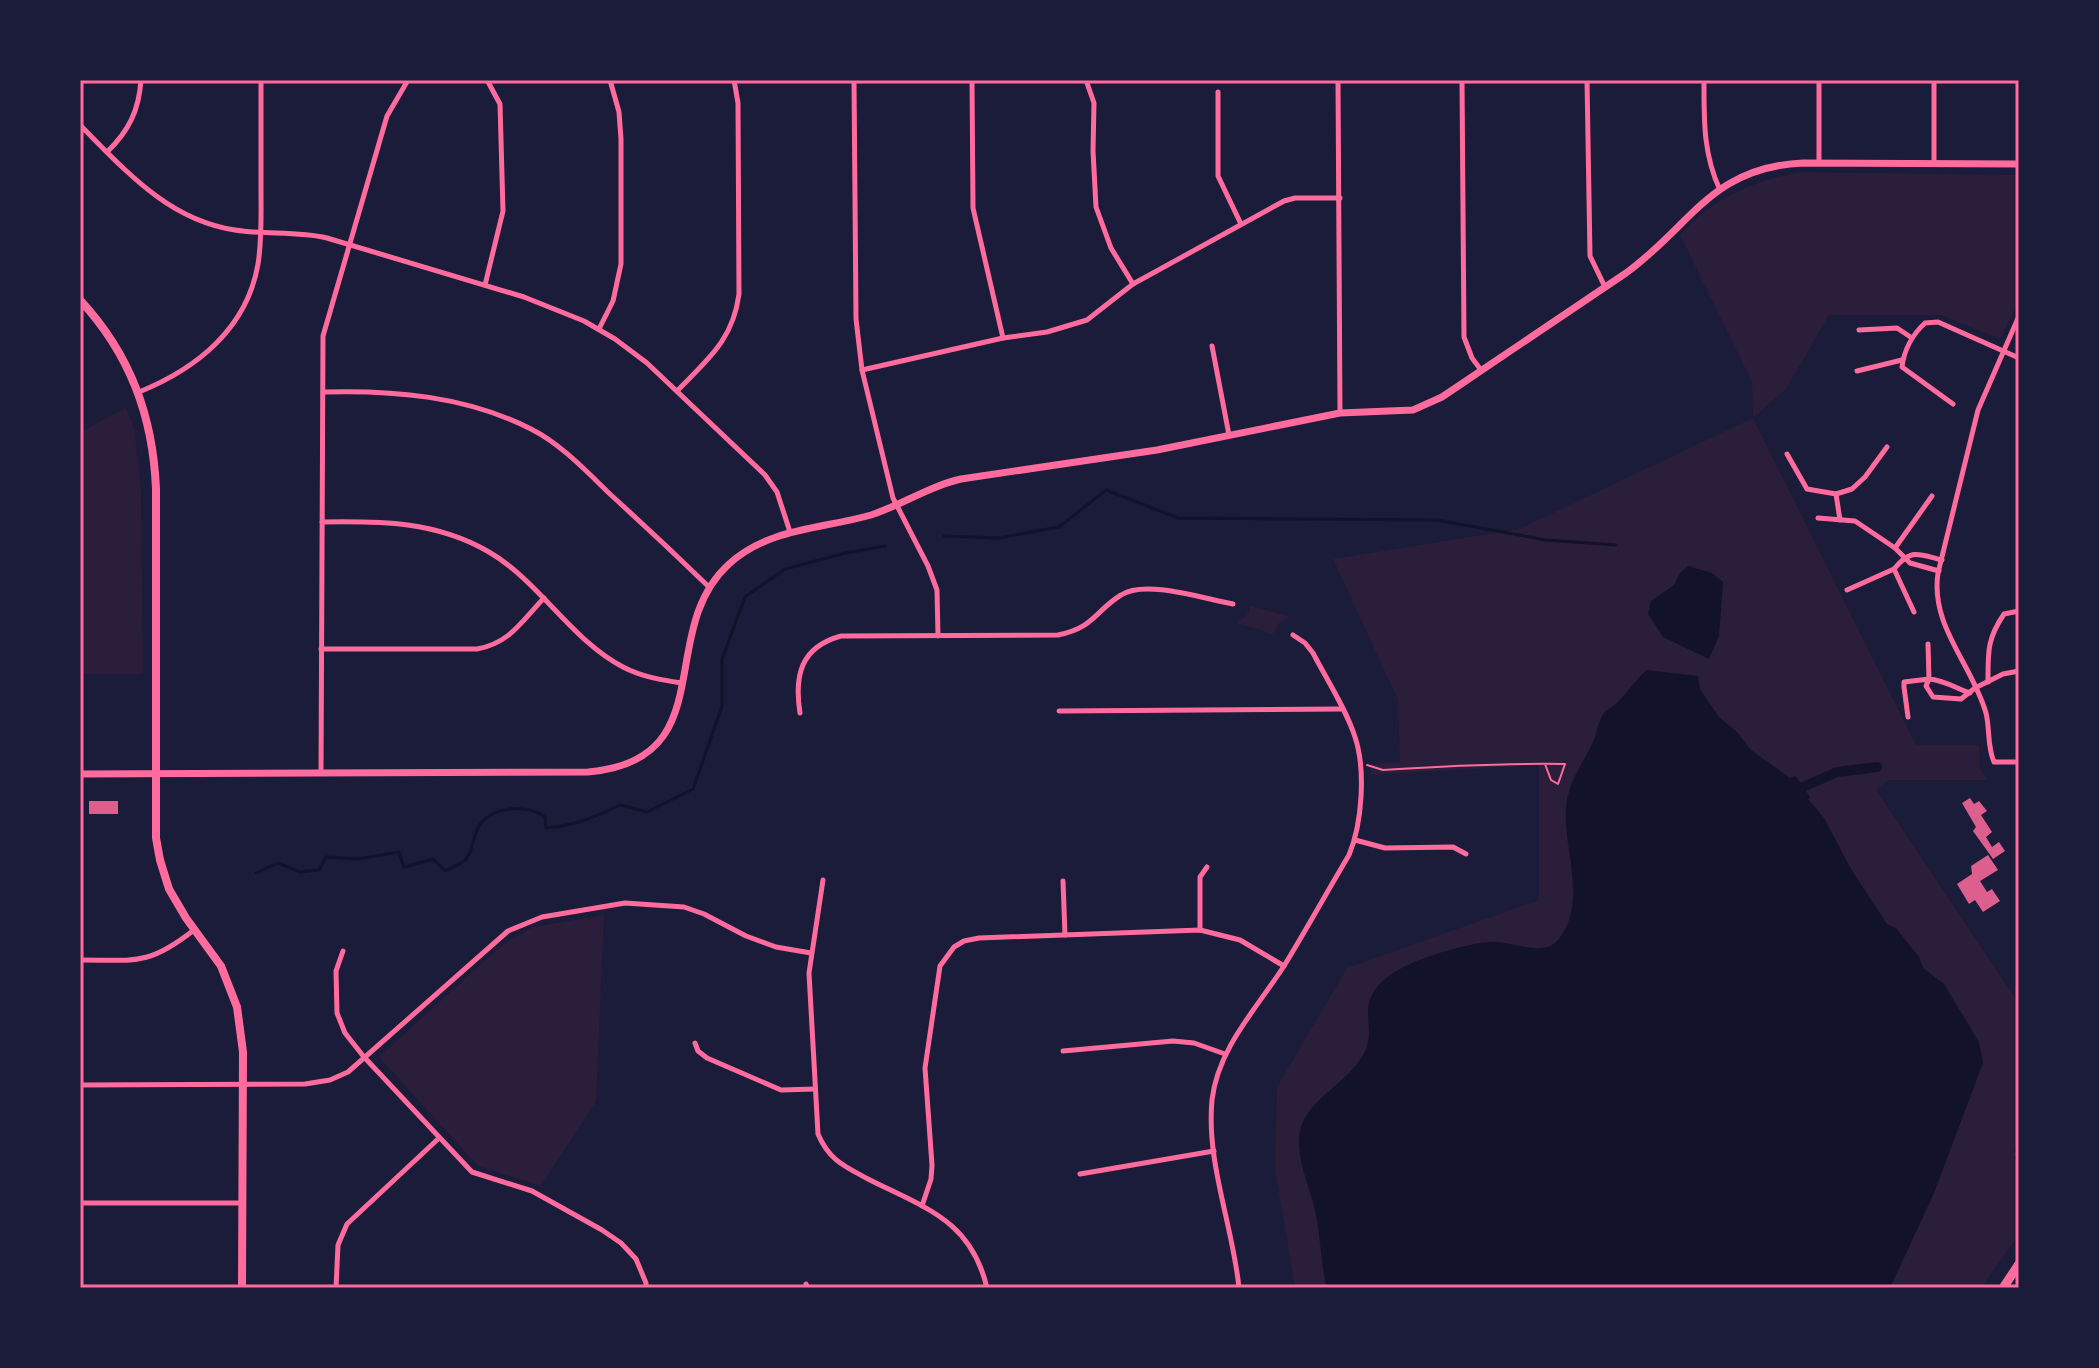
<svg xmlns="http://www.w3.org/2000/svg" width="2099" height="1368" font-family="Ubuntu,sans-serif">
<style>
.green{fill:#2a1e3b}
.water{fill:#12122b}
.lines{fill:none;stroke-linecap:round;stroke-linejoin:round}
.stream{stroke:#12122b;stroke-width:3}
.canal{stroke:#12122b;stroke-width:10}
.building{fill:#dd5f8e}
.path{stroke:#ff6b9d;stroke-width:2}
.minor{stroke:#ff6b9d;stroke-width:5}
.tertiary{stroke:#ff6b9d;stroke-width:7}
.secondary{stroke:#ff6b9d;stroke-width:8}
.primary{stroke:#ff6b9d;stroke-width:9}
.neatline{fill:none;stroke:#ff6b9d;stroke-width:3}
</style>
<rect width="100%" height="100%" fill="#1b1b3a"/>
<g class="green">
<path d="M 1803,172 L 2019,175 L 2019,301 L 2000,339 L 1941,315 L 1829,315 L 1786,389 L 1753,418 L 1916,745 L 1979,745 L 1980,769 L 1988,780 L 1888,780 L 1876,790 L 2019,1004 L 2019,1138 L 2014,1152 L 2019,1153 L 2019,1235 L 1981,1288 L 1295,1288 L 1275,1169 L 1277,1087 L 1347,968 L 1539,900 L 1539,765 L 1371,775 L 1370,764 L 1400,762 L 1398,700 L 1333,559 L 1519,529 L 1753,418 L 1752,382 L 1680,235 C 1712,198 1756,179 1803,172 Z"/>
<path d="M 126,408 L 134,428 L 141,489 L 143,674 L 80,674 L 80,432 Z"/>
<path d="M 1251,606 L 1290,617 L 1279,623 L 1273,634 L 1237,623 L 1247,615 Z"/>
<path d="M 604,915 L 596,1101 L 541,1186 L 478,1166 L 379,1057 L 501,946 L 533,927 Z"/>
</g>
<g class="water">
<path d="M 1688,566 L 1712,573 L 1723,582 L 1719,636 L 1709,659 L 1663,637 L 1648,614 L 1651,601 L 1674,585 L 1680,573 Z"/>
<path d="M 1646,670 L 1698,676 L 1700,689 L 1719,717 L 1738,733 L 1751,750 L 1790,778 L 1796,776 L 1810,797 L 1808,799 L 1824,818 L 1851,869 L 1887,924 L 1896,928 L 1919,957 L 1923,968 L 1944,984 L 1979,1042 L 1983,1063 L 1934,1193 L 1890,1288 L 1327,1288 C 1320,1262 1321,1236 1315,1210 C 1310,1189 1300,1168 1299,1145 C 1298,1136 1301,1124 1306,1116 C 1322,1091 1354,1077 1366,1049 C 1371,1036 1368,1026 1368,1013 C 1367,979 1409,963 1436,954 C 1453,949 1473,943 1490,942 C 1511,940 1543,959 1559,939 C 1588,901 1563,850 1566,808 C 1568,782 1582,765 1593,742 C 1597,733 1598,721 1604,713 C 1607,709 1614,706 1618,702 C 1628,692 1636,680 1646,670 Z"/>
</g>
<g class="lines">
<g class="stream">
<path d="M 944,536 L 999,538 L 1059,527 L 1106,490 L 1178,518 L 1437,520 L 1546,540 L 1616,545"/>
<path d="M 256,873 L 278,863 L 300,872 L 319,870 L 326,857 L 358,859 L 399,852 L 404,867 L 433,859 L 445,871 C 452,868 462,864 467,858 C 474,848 473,832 481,823 C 496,805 528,805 545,817 L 546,828 C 574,826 595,817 620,805 L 647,812 L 693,789 L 722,706 L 722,659 L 745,597 L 785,569 L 846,553 L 885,546"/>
<path d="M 2016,1158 L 2019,1159"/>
</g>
<path class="canal" d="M 1803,787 L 1837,772 L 1877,767"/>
</g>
<g class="building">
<path d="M 1970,798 L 1974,804 L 1979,801 L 1987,811 L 1981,815 L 1992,832 L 1986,837 L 1992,847 L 1999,842 L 2005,851 L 1993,859 L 1973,831 L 1976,827 L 1962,803 Z"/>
<rect x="89" y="801" width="29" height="13"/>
<path d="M 1988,855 L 1998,870 L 1980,881 L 1987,892 L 1992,889 L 2000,901 L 1983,912 L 1975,900 L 1969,904 L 1957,884 L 1972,874 L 1971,866 Z"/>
</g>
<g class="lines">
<path class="path" d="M 1367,765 L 1383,770 C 1444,766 1504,763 1565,764 L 1558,784 L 1551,780 L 1545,764"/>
<g class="minor">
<path d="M 854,80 L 856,319 L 862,370 L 893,498 L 928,566 L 937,590 L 938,636"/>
<path d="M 972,80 L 973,208 L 1003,338"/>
<path d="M 1086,80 L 1094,103 L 1093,151 L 1096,207 L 1111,248 L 1133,284"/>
<path d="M 1338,80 L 1340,413"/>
<path d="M 1462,80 L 1464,337 L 1472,358 L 1481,370"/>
<path d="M 1587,80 L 1590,256 L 1605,287"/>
<path d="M 1704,80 C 1704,119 1703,154 1720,190"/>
<path d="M 1819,80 L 1819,163"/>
<path d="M 1218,92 L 1218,176 L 1240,222"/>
<path d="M 80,125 C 125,170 168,220 235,230 C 266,235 296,231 327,238 L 524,297 L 584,321 L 615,339 L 647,363 L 765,475 L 777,492 L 790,532"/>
<path d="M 107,152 C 129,131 139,110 141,80"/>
<path d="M 1934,163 L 1934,80"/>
<path d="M 485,285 L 503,211 L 500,104 L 487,80"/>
<path d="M 2019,316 L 1978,410 L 1938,573 C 1930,626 1972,664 1986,713 C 1990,729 1987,746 1994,762 L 2019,762"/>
<path d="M 599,329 L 613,301 L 621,264 L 621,139 L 619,112 L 610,80"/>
<path d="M 1859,330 L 1897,328 L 1912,338"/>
<path d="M 1212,346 L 1229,435"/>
<path d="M 862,370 L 1003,338 L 1047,332 L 1087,320 L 1133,284 L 1284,201 L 1295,198 L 1340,198"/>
<path d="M 1857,371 L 1902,360"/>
<path d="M 677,391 C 708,359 733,340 739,294 L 738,103 L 734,80"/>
<path d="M 139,392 C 196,369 247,329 258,264 C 262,240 261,215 261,190 C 261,154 261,117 261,80"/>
<path d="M 323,392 C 394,390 466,396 531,429 C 561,444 587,472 611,495 C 644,525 677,556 709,587"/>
<path d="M 1953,404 L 1902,367 C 1904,350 1913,334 1925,323 L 1938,322 L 2019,358"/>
<path d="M 1787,454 L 1807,489 L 1836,494"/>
<path d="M 1818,518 L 1855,521 L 1895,548 L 1910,563 L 1939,571"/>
<path d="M 1840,520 L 1836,494 L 1852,489 L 1865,477 L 1887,447"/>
<path d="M 322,522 C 381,521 436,521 489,552 C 539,581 572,641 623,667 C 642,677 662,680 682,683"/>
<path d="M 1895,548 L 1932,496"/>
<path d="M 1847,590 L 1894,569"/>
<path d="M 1914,612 L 1894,569 C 1911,548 1918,554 1942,560"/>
<path d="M 1928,644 L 1929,679 C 1943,680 1956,688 1970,693"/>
<path d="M 321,649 L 477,649 C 510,643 521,622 544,598"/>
<path d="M 1988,682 C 1988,652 1987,639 2004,614 L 2019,611"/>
<path d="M 1059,711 L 1341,709"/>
<path d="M 800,713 C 794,675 801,647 841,636 L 1058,635 C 1094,628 1095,611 1121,595 C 1145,579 1205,599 1233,604"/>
<path d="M 1908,717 L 1904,687 L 1904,682 L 1929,679 L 1926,686 L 1933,697 L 1961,699 L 1975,688 L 2003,674 L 2019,671"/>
<path d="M 321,773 L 323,336 L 387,116 L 408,80"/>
<path d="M 1355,840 L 1385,848 L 1453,847 L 1466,854"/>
<path d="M 823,880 L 809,973 L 818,1134 C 829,1160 844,1166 868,1179 C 925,1208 971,1220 987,1288"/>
<path d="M 1063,881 L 1065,935"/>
<path d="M 1200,930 L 1200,877 L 1207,867"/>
<path d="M 343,951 L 336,971 L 337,1013 L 345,1033 L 364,1057 L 472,1172 L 532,1191 L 602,1230 L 621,1243 L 636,1259 L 646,1283 L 646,1288"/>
<path d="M 80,960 C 136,960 148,966 194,930"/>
<path d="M 695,1043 L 698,1051 L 707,1058 L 781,1090 L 815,1089"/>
<path d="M 1063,1051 L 1173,1041 L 1194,1043 L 1225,1054"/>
<path d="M 80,1085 L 305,1084 L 330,1080 L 348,1072 L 508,931 L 542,917 L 625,903 L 684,907 L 704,914 L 746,936 L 776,947 L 811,953"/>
<path d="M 1080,1174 L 1214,1151"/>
<path d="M 80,1203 L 242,1203"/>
<path d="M 922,1206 L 931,1179 L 932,1165 L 925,1068 L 940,966 L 954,947 L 964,941 L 979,938 L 1200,930 L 1240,940 L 1284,966"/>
<path d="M 806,1284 L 808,1288"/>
<path d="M 336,1288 L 338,1245 L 347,1224 L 438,1139"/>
<path d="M 1239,1288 C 1233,1226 1206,1163 1212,1100 C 1218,1048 1257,1008 1284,966 C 1306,930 1327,892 1349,855 C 1362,824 1366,770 1355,737 C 1346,709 1327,680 1313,653 L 1305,643 L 1293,635"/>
</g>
<path class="tertiary" d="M 80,774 L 588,772 C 724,760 654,632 729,564 C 768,528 822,529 871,515 C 902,505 929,486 961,479 L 1157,450 L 1340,413 L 1413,410 L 1442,397 L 1626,273 C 1691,226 1711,167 1803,163 L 2019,164"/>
<path class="secondary" d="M 80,300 C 130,354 153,416 156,489 L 156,838 L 160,860 L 169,889 L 186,918 L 221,966 L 237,1007 L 243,1052 L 242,1288"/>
<path class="primary" d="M 2003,1288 L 2019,1264"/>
</g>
<rect width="2099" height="1368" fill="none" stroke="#1b1b3a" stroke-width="164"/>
<rect x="82" y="82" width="1935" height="1204" class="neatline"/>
</svg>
